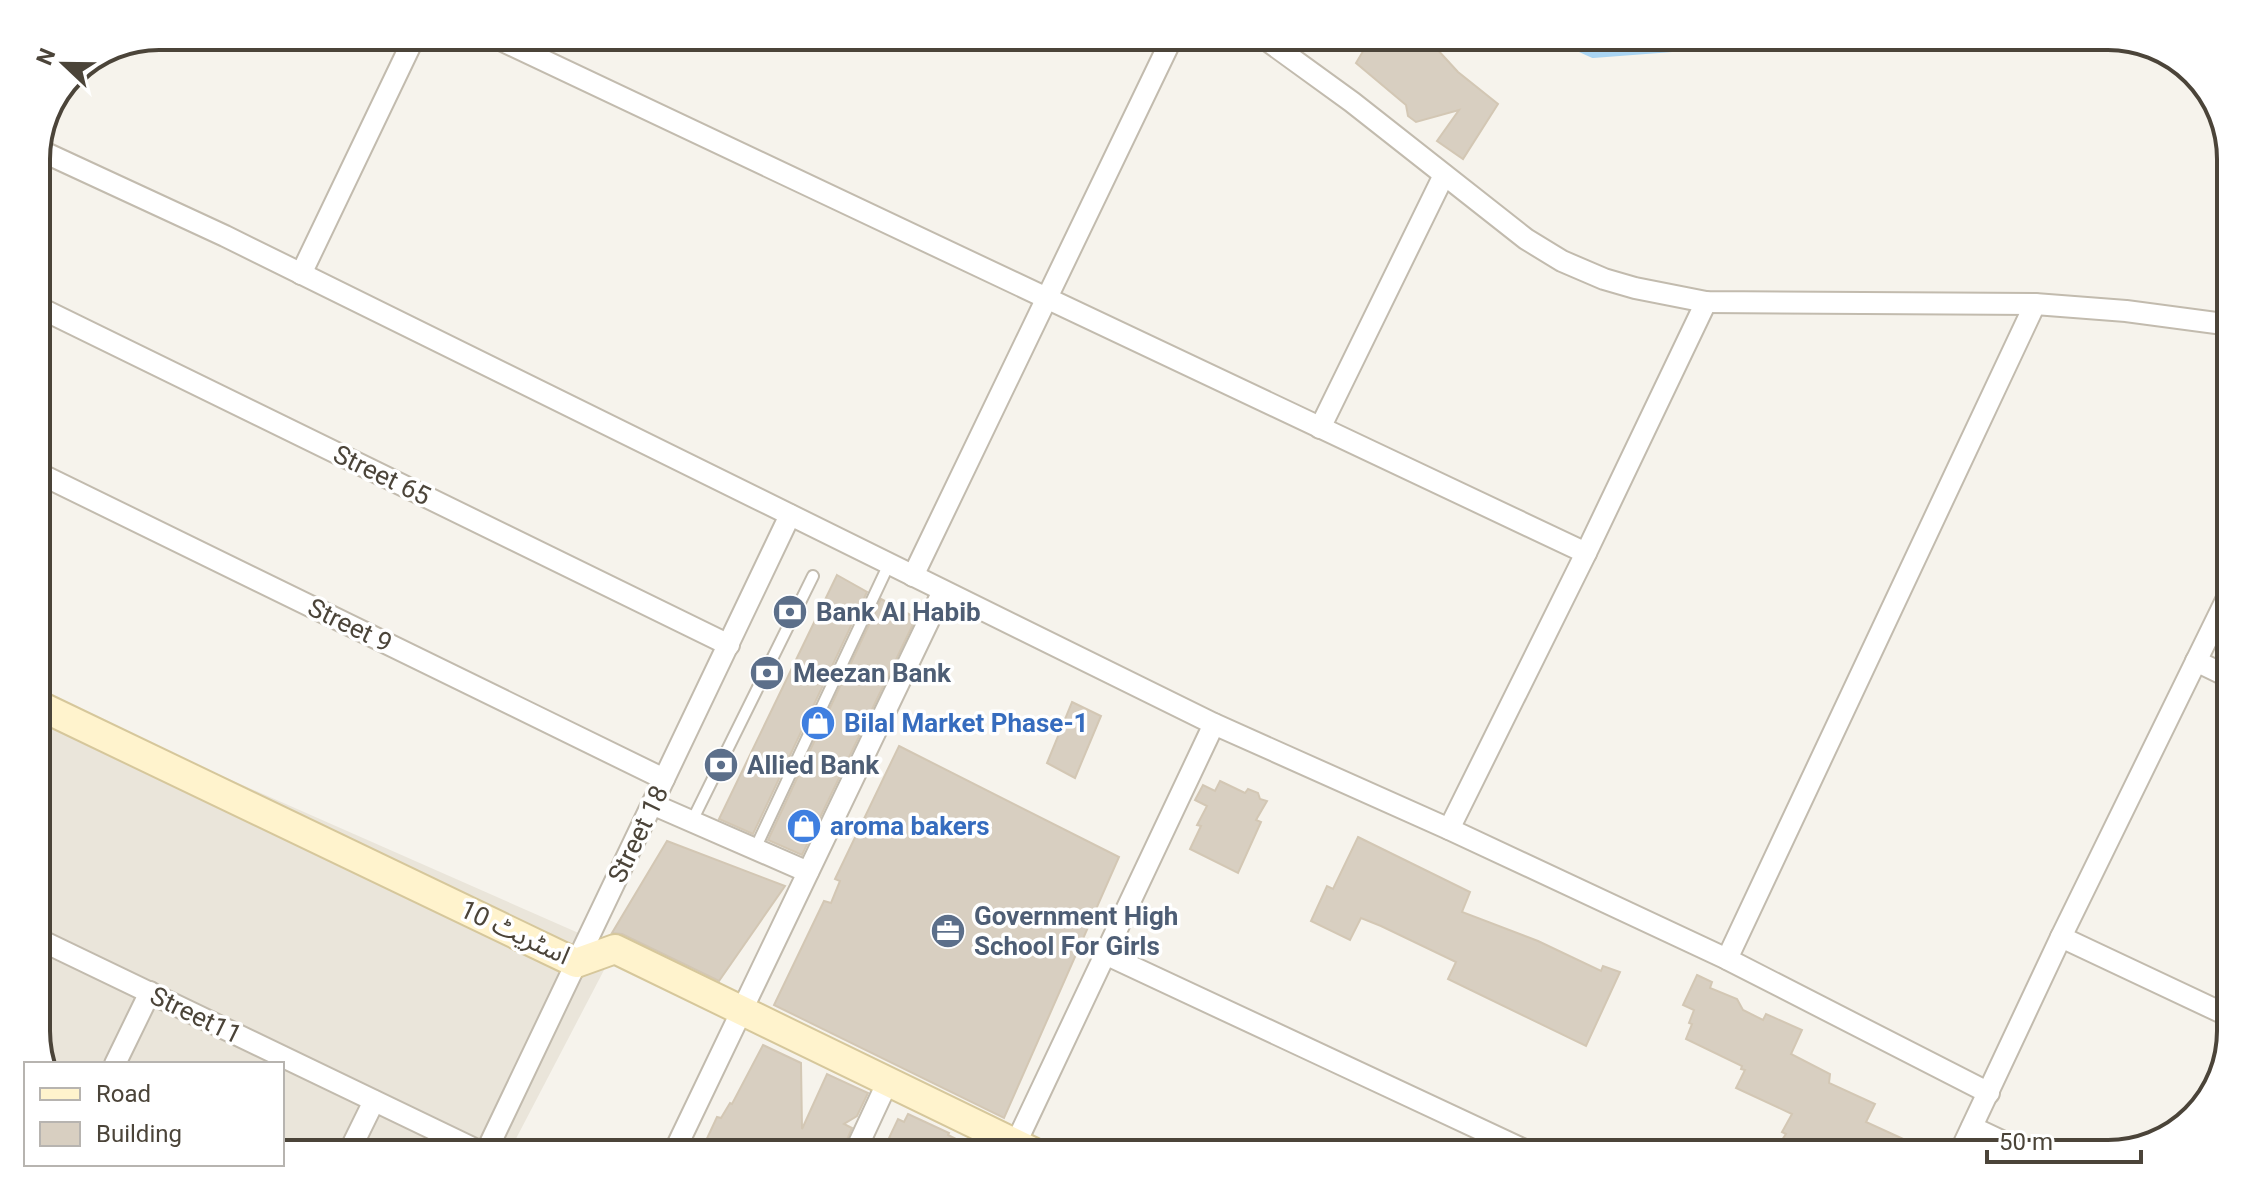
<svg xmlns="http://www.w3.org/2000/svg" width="2267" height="1190" font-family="Roboto,'Noto Sans Arabic',sans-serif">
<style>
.residential{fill:#eae5da}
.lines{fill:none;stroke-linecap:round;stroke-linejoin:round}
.stream{stroke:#a9d4f2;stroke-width:6}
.building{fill:#d8cfc1;stroke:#d3c7b4;stroke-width:2}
.lane-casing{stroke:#c2bbae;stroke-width:14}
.street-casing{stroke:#c2bbae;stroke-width:24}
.secondary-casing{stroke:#d6c79b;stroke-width:32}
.lane{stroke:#fff;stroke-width:10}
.street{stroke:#fff;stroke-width:20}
.secondary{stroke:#fff3cd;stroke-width:28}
.labels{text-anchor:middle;stroke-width:7;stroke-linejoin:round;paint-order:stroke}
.street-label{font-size:26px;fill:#4b4439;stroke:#fff}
.service-label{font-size:26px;font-weight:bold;fill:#4e5e75;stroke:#fff;text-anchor:start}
.shop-label{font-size:26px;font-weight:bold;fill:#366cbe;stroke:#fff;text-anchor:start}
.rim{fill:none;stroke:#4b4439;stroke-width:4}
</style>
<rect width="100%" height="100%" fill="#f6f3ec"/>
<path class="residential" d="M 36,694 L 615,949 L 508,1154 L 282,1154 L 282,1064 L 45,1064 L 36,1039 Z"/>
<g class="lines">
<path class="stream" d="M 1551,36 L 1593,55 L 1738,44 L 1772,36"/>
</g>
<g class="building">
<path d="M 1352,36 L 1425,36 L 1458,72 L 1498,104 L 1463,159 L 1437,141 L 1459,110 L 1416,122 L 1408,116 L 1406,105 L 1356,63 L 1365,48 Z"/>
<path d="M 837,575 L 867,592 L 753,834 L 719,819 Z"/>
<path d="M 881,599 L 916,618 L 802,855 L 768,840 Z"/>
<path d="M 1072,702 L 1101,716 L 1075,778 L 1047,763 Z"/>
<path d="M 899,746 L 1119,857 L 1004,1118 L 774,1005 L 824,901 L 831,903 L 840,881 L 835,879 Z"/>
<path d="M 1220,781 L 1245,793 L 1248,789 L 1258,793 L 1260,799 L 1267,801 L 1256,820 L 1261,822 L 1238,873 L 1190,849 L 1201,826 L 1197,825 L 1207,806 L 1195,800 L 1203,785 L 1215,791 Z"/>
<path d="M 1358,837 L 1470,892 L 1462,912 L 1538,941 L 1601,971 L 1603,966 L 1620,972 L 1586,1046 L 1448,979 L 1456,962 L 1381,926 L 1361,918 L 1350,940 L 1311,921 L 1327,886 L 1333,889 Z"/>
<path d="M 667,841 L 785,886 L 719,981 L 622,934 L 612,933 Z"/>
<path d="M 1697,975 L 1712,982 L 1710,988 L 1737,999 L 1743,1010 L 1763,1020 L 1766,1014 L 1802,1030 L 1791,1054 L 1830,1074 L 1829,1083 L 1875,1104 L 1866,1122 L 1936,1154 L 1809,1154 L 1782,1140 L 1786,1134 L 1782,1132 L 1792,1114 L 1736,1088 L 1745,1070 L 1741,1069 L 1742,1066 L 1686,1039 L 1692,1024 L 1689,1023 L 1694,1010 L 1683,1005 Z"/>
<path d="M 763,1045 L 801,1063 L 802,1129 L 827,1074 L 868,1093 L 857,1116 L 844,1124 L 852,1128 L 841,1154 L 705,1154 L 707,1148 L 703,1147 L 717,1117 L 721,1118 L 730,1103 L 732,1104 Z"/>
<path d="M 908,1114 L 949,1133 L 948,1135 L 985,1154 L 887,1154 L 893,1140 L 889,1138 L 898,1119 L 904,1122 Z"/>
</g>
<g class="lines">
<g class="lane-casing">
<g id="lane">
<path d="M 692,821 L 813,576"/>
<path d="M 755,849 L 889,564"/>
</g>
</g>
<g class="street-casing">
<g id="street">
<path d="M 492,36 L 1586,553"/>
<path d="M 1261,36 L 1352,102 L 1526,239 L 1562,261 L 1604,279 L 1635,288 L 1706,302 L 2035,304 L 2126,311 L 2231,325"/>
<path d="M 37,149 L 225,236 L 1214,724 L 1449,829 L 1727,959 L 1989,1093"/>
<path d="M 301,274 L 415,36"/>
<path d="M 36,306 L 729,645"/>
<path d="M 1320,428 L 1444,175"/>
<path d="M 36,472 L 664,779"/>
<path d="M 913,576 L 1173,36"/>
<path d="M 2196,661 L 2231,678"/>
<path d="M 652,804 L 808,872"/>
<path d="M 1449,829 L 1586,553 L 1706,302"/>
<path d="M 2061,937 L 2231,1017"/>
<path d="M 36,938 L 485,1154"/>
<path d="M 1105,954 L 1533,1154"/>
<path d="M 1727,959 L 2035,304"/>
<path d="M 115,1064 L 150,992"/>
<path d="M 1972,1127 L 2029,1154"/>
<path d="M 1016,1143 L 1214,724"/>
<path d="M 348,1154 L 374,1101"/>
<path d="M 485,1154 L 790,515"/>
<path d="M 673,1154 L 943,591"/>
<path d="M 854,1154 L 888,1081"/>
<path d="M 1959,1154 L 2061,937 L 2231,590"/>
</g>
</g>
<g class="secondary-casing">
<path id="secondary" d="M 36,704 L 576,963 L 615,949 L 1037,1154"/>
</g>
<use href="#lane" class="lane"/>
<use href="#street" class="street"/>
<use href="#secondary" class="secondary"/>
</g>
<defs>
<g id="bank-disc" transform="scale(1.8)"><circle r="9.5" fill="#5c6f8a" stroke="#fff"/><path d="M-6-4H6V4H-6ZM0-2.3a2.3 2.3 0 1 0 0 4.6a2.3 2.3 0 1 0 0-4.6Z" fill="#fff"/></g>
<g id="shop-disc" transform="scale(1.8)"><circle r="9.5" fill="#3f7fe0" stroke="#fff"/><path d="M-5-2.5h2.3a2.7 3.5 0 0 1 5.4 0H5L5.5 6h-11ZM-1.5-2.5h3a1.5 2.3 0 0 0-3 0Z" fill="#fff"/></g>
<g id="office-disc" transform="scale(1.8)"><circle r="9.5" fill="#5c6f8a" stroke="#fff"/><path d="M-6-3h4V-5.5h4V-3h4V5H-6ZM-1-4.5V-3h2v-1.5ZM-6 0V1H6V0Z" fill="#fff"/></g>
</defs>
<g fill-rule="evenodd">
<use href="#bank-disc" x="790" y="612"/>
<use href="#bank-disc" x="767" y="673"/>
<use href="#shop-disc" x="818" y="723"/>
<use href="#bank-disc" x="721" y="765"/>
<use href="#shop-disc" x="804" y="826"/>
<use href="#office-disc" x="948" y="931"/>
</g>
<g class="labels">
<g class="street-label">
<text transform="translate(382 475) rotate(26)" y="9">Street 65</text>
<text transform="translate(350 625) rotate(26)" y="9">Street 9</text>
<text transform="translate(638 834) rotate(-64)" y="9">Street 18</text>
<text transform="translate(515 932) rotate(25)" y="9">اسٹریٹ 10</text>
<text transform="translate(196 1015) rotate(26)" y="9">Street11</text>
</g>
<g class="service-label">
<text x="816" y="621">Bank Al Habib</text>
<text x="793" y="682">Meezan Bank</text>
<text x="747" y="774">Allied Bank</text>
<text x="974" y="925">Government High<tspan x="974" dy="30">School For Girls</tspan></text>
</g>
<g class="shop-label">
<text x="844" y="732">Bilal Market Phase-1</text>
<text x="830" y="835">aroma bakers</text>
</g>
</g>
<path d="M0 0H2267V1190H0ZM159 50H2108A109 109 0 0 1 2217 159V1031A109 109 0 0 1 2108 1140H159A109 109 0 0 1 50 1031V159A109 109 0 0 1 159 50Z" fill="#fff" fill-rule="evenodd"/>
<path class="rim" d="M159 50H2108A109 109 0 0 1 2217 159V1031A109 109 0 0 1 2108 1140H159A109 109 0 0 1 50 1031V159A109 109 0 0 1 159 50Z"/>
<rect x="24" y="1062" width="260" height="104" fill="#ffffff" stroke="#b7b4b0" stroke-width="2"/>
<rect x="40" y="1088" width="40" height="12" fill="#fff3cd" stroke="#b7b4b0" stroke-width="2"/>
<text x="96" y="1102" font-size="24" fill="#4b4439">Road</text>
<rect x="40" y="1122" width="40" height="24" fill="#d8cfc1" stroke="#b7b4b0" stroke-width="2"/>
<text x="96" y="1142" font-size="24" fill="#4b4439">Building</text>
<g transform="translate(64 64) rotate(292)" stroke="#ffffff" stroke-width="6" paint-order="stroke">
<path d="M0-6L14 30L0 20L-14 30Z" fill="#4b4439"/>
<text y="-12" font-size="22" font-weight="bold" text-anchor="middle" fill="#4b4439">N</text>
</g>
<path d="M1987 1150v12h154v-12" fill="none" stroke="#4b4439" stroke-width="4"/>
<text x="1999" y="1150" font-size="24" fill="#4b4439" stroke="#ffffff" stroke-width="6" paint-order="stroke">50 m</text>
</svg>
